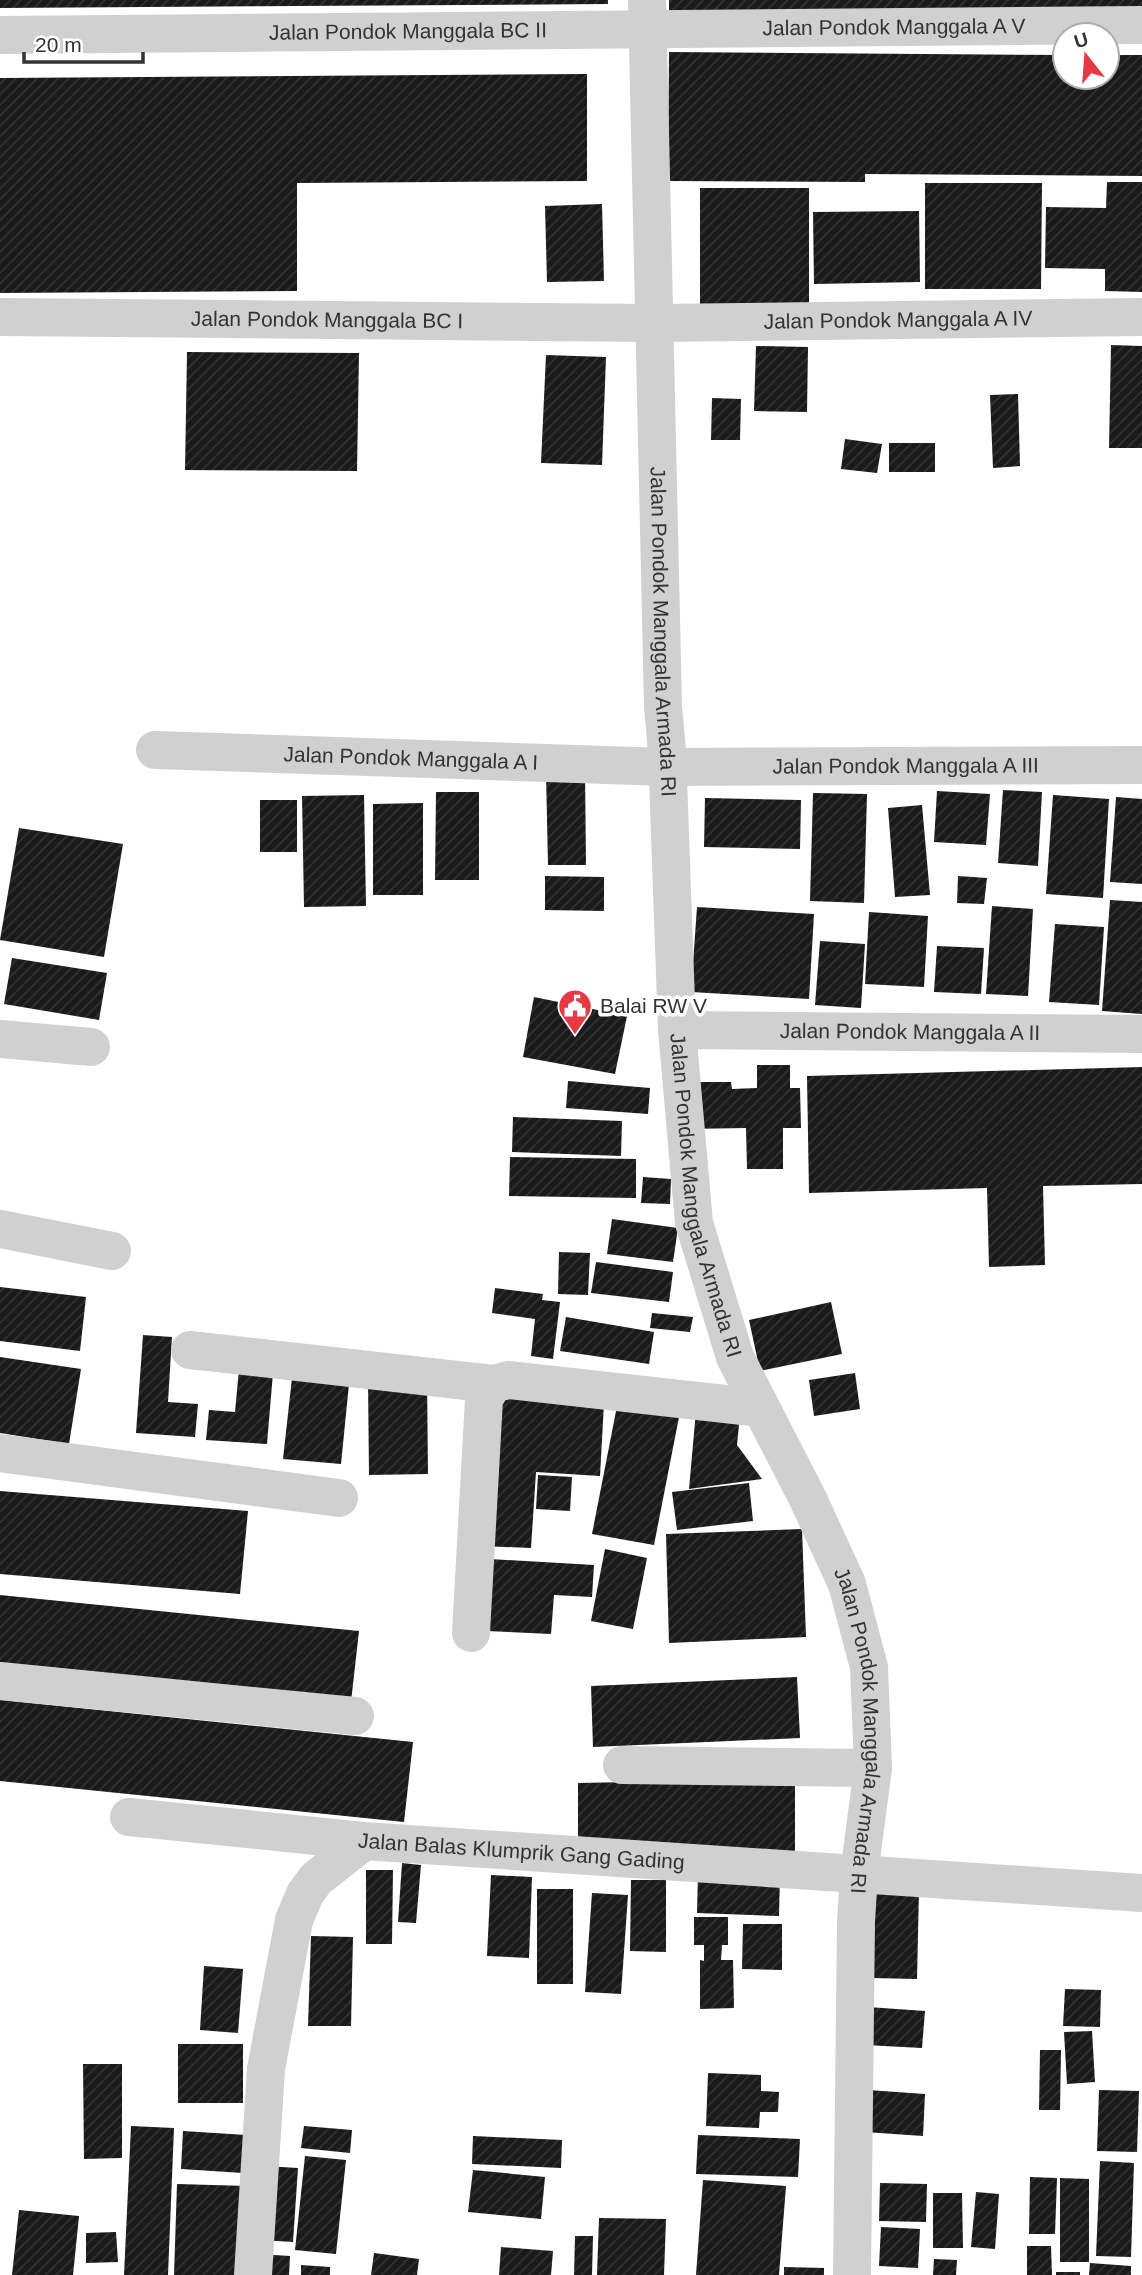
<svg xmlns="http://www.w3.org/2000/svg" width="1142" height="2275" font-family="Arial,sans-serif">
<style>
.building{fill:url(#building-hatch)}
.lines{fill:none;stroke-linecap:round;stroke-linejoin:round}
.street{stroke:#d0d0d0;stroke-width:38}
.labels{text-anchor:middle;stroke-width:7;stroke-linejoin:round;paint-order:stroke}
.street-label{font-size:21px;fill:#333;stroke:#fff}
.poi-label{font-size:21px;fill:#333;stroke:#fff;text-anchor:start}
</style>
<defs>
<pattern id="building-hatch" width="6" height="6" patternUnits="userSpaceOnUse" patternTransform="scale(1.75)"><rect width="6" height="6" fill="#1a1a1a"/><path d="M-1 1l2-2M0 6l6-6M5 7l2-2" fill="none" stroke="#333"/></pattern>
</defs>
<rect width="100%" height="100%" fill="#fff"/>
<g class="building">
<path d="M 0,0 L 608,0 L 608,4 L 0,8 Z"/>
<rect x="669" y="0" width="473" height="14"/>
<path d="M 669,52 L 1065,55 L 1065,77 L 1107,77 L 1107,55 L 1142,55 L 1142,176 L 865,174 L 865,182 L 668,181 Z"/>
<path d="M 587,74 L 587,181 L 297,183 L 297,291 L 0,293 L 0,78 Z"/>
<path d="M 1107,182 L 1142,182 L 1142,292 L 1105,291 L 1105,269 L 1045,268 L 1046,207 L 1106,208 Z"/>
<path d="M 925,183 L 1042,183 L 1041,289 L 925,289 Z"/>
<path d="M 700,188 L 809,188 L 809,308 L 700,309 Z"/>
<path d="M 602,204 L 604,281 L 547,282 L 545,206 Z"/>
<path d="M 919,211 L 920,282 L 814,284 L 813,212 Z"/>
<path d="M 1111,345 L 1142,346 L 1142,448 L 1109,448 Z"/>
<path d="M 756,346 L 808,347 L 807,412 L 754,411 Z"/>
<path d="M 187,352 L 359,353 L 357,471 L 185,470 Z"/>
<path d="M 546,355 L 606,357 L 602,465 L 541,463 Z"/>
<path d="M 1018,394 L 1020,466 L 993,468 L 990,395 Z"/>
<path d="M 712,398 L 741,399 L 740,440 L 711,440 Z"/>
<path d="M 845,439 L 882,444 L 877,473 L 841,469 Z"/>
<rect x="889" y="443" width="46" height="29"/>
<path d="M 585,772 L 586,865 L 548,865 L 546,773 Z"/>
<path d="M 1003,790 L 1042,792 L 1038,866 L 998,863 Z"/>
<path d="M 937,791 L 990,794 L 986,845 L 934,842 Z"/>
<path d="M 436,792 L 479,792 L 479,880 L 435,880 Z"/>
<path d="M 813,793 L 867,794 L 864,903 L 810,901 Z"/>
<path d="M 364,795 L 366,906 L 304,907 L 302,796 Z"/>
<path d="M 1053,795 L 1109,799 L 1103,898 L 1046,894 Z"/>
<path d="M 1116,797 L 1142,799 L 1142,884 L 1110,882 Z"/>
<path d="M 705,798 L 801,800 L 800,849 L 704,847 Z"/>
<rect x="260" y="800" width="37" height="52"/>
<path d="M 423,803 L 423,895 L 373,895 L 373,804 Z"/>
<path d="M 922,805 L 930,895 L 895,897 L 888,808 Z"/>
<path d="M 19,828 L 123,844 L 104,957 L 0,940 Z"/>
<path d="M 545,876 L 604,877 L 604,911 L 545,910 Z"/>
<path d="M 958,876 L 987,878 L 984,904 L 957,903 Z"/>
<path d="M 1110,900 L 1142,902 L 1142,1014 L 1102,1011 Z"/>
<path d="M 992,906 L 1033,909 L 1028,996 L 986,994 Z"/>
<path d="M 697,907 L 814,914 L 809,999 L 691,992 Z"/>
<path d="M 869,912 L 928,916 L 924,987 L 865,984 Z"/>
<path d="M 1055,924 L 1104,927 L 1099,1005 L 1049,1002 Z"/>
<path d="M 820,941 L 865,944 L 861,1008 L 815,1005 Z"/>
<path d="M 937,946 L 984,948 L 981,994 L 934,992 Z"/>
<path d="M 12,958 L 107,973 L 99,1020 L 4,1004 Z"/>
<path d="M 534,997 L 627,1016 L 615,1074 L 523,1057 Z"/>
<path d="M 757,1065 L 790,1065 L 790,1088 L 800,1088 L 801,1128 L 783,1128 L 783,1169 L 747,1169 L 746,1128 L 686,1129 L 700,1082 L 731,1082 L 732,1089 L 757,1088 Z"/>
<path d="M 1142,1067 L 1142,1184 L 1043,1186 L 1045,1265 L 989,1267 L 987,1188 L 809,1193 L 807,1076 Z"/>
<path d="M 568,1081 L 650,1088 L 648,1114 L 566,1108 Z"/>
<path d="M 513,1117 L 622,1121 L 621,1156 L 512,1152 Z"/>
<path d="M 510,1157 L 636,1159 L 636,1198 L 509,1196 Z"/>
<path d="M 643,1177 L 671,1179 L 670,1204 L 641,1203 Z"/>
<path d="M 612,1219 L 678,1228 L 673,1262 L 607,1254 Z"/>
<path d="M 559,1252 L 590,1253 L 588,1295 L 558,1294 Z"/>
<path d="M 596,1262 L 673,1272 L 669,1302 L 591,1293 Z"/>
<path d="M 0,1287 L 86,1297 L 80,1351 L 0,1341 Z"/>
<path d="M 495,1288 L 543,1294 L 542,1300 L 560,1302 L 553,1359 L 531,1356 L 535,1319 L 492,1313 Z"/>
<path d="M 831,1302 L 842,1354 L 760,1371 L 749,1320 Z"/>
<path d="M 652,1313 L 693,1317 L 690,1332 L 650,1328 Z"/>
<path d="M 566,1317 L 654,1332 L 649,1364 L 560,1351 Z"/>
<path d="M 143,1335 L 172,1337 L 168,1402 L 198,1404 L 195,1437 L 136,1433 Z"/>
<path d="M 0,1357 L 81,1369 L 69,1444 L 0,1433 Z"/>
<path d="M 240,1358 L 274,1361 L 267,1444 L 206,1440 L 209,1410 L 235,1412 Z"/>
<path d="M 293,1369 L 350,1374 L 341,1464 L 283,1459 Z"/>
<path d="M 855,1373 L 860,1409 L 814,1416 L 809,1380 Z"/>
<path d="M 427,1378 L 428,1474 L 369,1475 L 368,1379 Z"/>
<path d="M 493,1397 L 604,1403 L 600,1476 L 536,1472 L 531,1548 L 483,1546 Z"/>
<path d="M 618,1401 L 680,1412 L 654,1545 L 592,1534 Z"/>
<path d="M 696,1411 L 740,1415 L 737,1445 L 762,1479 L 689,1489 Z"/>
<path d="M 538,1475 L 572,1477 L 570,1511 L 536,1509 Z"/>
<path d="M 749,1483 L 753,1521 L 677,1530 L 672,1492 Z"/>
<path d="M 0,1491 L 248,1511 L 240,1594 L 0,1574 Z"/>
<path d="M 802,1529 L 806,1637 L 669,1643 L 666,1534 Z"/>
<path d="M 605,1549 L 647,1558 L 633,1629 L 591,1621 Z"/>
<path d="M 490,1559 L 594,1565 L 592,1597 L 554,1595 L 551,1634 L 486,1631 Z"/>
<path d="M 0,1595 L 359,1631 L 351,1702 L 0,1666 Z"/>
<path d="M 797,1677 L 800,1738 L 593,1747 L 591,1686 Z"/>
<path d="M 0,1700 L 413,1742 L 404,1822 L 0,1781 Z"/>
<path d="M 795,1779 L 795,1852 L 578,1853 L 578,1783 Z"/>
<path d="M 402,1863 L 421,1865 L 416,1923 L 398,1922 Z"/>
<path d="M 366,1870 L 393,1870 L 392,1944 L 366,1944 Z"/>
<path d="M 698,1872 L 780,1874 L 779,1916 L 697,1913 Z"/>
<path d="M 491,1875 L 532,1877 L 529,1958 L 487,1956 Z"/>
<path d="M 631,1880 L 666,1880 L 666,1952 L 630,1951 Z"/>
<path d="M 874,1888 L 919,1889 L 917,1979 L 872,1978 Z"/>
<rect x="537" y="1889" width="36" height="95"/>
<path d="M 592,1893 L 628,1895 L 621,1994 L 585,1992 Z"/>
<path d="M 694,1917 L 728,1917 L 728,1945 L 722,1945 L 721,1960 L 733,1960 L 734,2008 L 700,2009 L 700,1960 L 704,1961 L 704,1945 L 694,1945 Z"/>
<path d="M 743,1924 L 782,1924 L 782,1970 L 742,1969 Z"/>
<path d="M 311,1936 L 353,1937 L 351,2026 L 308,2026 Z"/>
<path d="M 204,1966 L 243,1969 L 238,2033 L 200,2030 Z"/>
<path d="M 1065,1989 L 1101,1990 L 1100,2027 L 1063,2026 Z"/>
<path d="M 868,2007 L 925,2011 L 922,2048 L 865,2045 Z"/>
<path d="M 1092,2031 L 1095,2082 L 1067,2084 L 1064,2032 Z"/>
<rect x="178" y="2044" width="65" height="59"/>
<path d="M 1040,2050 L 1061,2050 L 1060,2110 L 1039,2110 Z"/>
<path d="M 83,2064 L 122,2064 L 122,2158 L 84,2159 Z"/>
<path d="M 708,2073 L 761,2075 L 761,2091 L 779,2092 L 778,2112 L 760,2112 L 759,2128 L 706,2126 Z"/>
<path d="M 868,2090 L 925,2094 L 923,2136 L 865,2132 Z"/>
<path d="M 1099,2090 L 1139,2091 L 1137,2152 L 1097,2151 Z"/>
<path d="M 131,2126 L 174,2128 L 168,2275 L 124,2275 Z"/>
<path d="M 304,2126 L 352,2130 L 350,2153 L 301,2148 Z"/>
<path d="M 183,2131 L 246,2135 L 243,2173 L 181,2169 Z"/>
<path d="M 698,2135 L 800,2139 L 798,2177 L 696,2174 Z"/>
<path d="M 473,2136 L 562,2140 L 561,2168 L 472,2164 Z"/>
<path d="M 305,2156 L 346,2160 L 336,2254 L 295,2250 Z"/>
<path d="M 1100,2161 L 1134,2163 L 1131,2257 L 1096,2256 Z"/>
<path d="M 265,2166 L 298,2168 L 293,2242 L 260,2240 Z"/>
<path d="M 473,2170 L 545,2177 L 541,2219 L 468,2212 Z"/>
<path d="M 1030,2177 L 1057,2178 L 1055,2234 L 1029,2234 Z"/>
<path d="M 1060,2178 L 1089,2179 L 1089,2262 L 1060,2262 Z"/>
<path d="M 703,2180 L 786,2186 L 779,2275 L 696,2275 Z"/>
<path d="M 880,2183 L 927,2184 L 926,2222 L 879,2221 Z"/>
<path d="M 177,2184 L 248,2186 L 246,2275 L 174,2275 Z"/>
<path d="M 976,2192 L 999,2194 L 995,2249 L 971,2247 Z"/>
<path d="M 933,2193 L 962,2193 L 963,2248 L 933,2248 Z"/>
<path d="M 19,2210 L 79,2216 L 73,2275 L 12,2275 Z"/>
<path d="M 599,2218 L 666,2219 L 664,2275 L 597,2275 Z"/>
<path d="M 881,2227 L 920,2229 L 918,2268 L 879,2266 Z"/>
<path d="M 116,2232 L 118,2262 L 86,2263 L 86,2233 Z"/>
<path d="M 575,2236 L 593,2236 L 592,2275 L 574,2275 Z"/>
<path d="M 1027,2246 L 1051,2246 L 1052,2275 L 1027,2275 Z"/>
<path d="M 501,2247 L 553,2251 L 551,2275 L 499,2275 Z"/>
<path d="M 374,2253 L 419,2259 L 417,2275 L 371,2275 Z"/>
<path d="M 259,2254 L 290,2256 L 289,2275 L 258,2275 Z"/>
<path d="M 934,2259 L 957,2260 L 956,2275 L 933,2275 Z"/>
<path d="M 1090,2263 L 1131,2266 L 1131,2275 L 1089,2275 Z"/>
<path d="M 301,2265 L 330,2267 L 330,2275 L 301,2275 Z"/>
<path d="M 784,2267 L 824,2268 L 824,2275 L 784,2275 Z"/>
<rect x="1056" y="2272" width="24" height="3"/>
</g>
<g class="lines">
<g class="street">
<path id="s1" d="M 647,0 L 663,706 L 667,751 L 677,1030 L 694,1223 L 735,1357 L 808,1499 L 847,1584 L 869,1667 L 873,1768 L 859,1874 L 856,1921 L 852,2275"/>
<path id="s2" d="M 0,35 L 1142,25"/>
<path id="s3" d="M 0,317 L 655,323 L 1142,317"/>
<path id="s4" d="M 155,750 L 667,767 L 1142,765"/>
<path id="s5" d="M 677,1030 L 1142,1034"/>
<path d="M 0,1039 L 91,1047"/>
<path d="M 0,1229 L 112,1251"/>
<path d="M 190,1350 L 493,1384"/>
<path d="M 0,1453 L 339,1498"/>
<path d="M 471,1633 L 484,1399 L 493,1384 L 508,1380 L 761,1408"/>
<path d="M 0,1681 L 355,1716"/>
<path d="M 622,1765 L 873,1768"/>
<path id="s6" d="M 129,1817 L 364,1841 L 1142,1893"/>
<path d="M 253,2275 L 266,2069 L 294,1920 L 305,1894 L 316,1879 L 364,1841"/>
</g>
</g>
<defs>
<g id="civic-pin" transform="scale(1.75)"><path d="M0 17L-7.5 6A9.5 9.5 0 1 1 7.5 6Z" fill="#e63946" stroke="#fff"/><path d="M-.6-6.5H3V-4.5H.6V-3L4-1V1h2V6H-6V1h2V-1L-.6-3ZM-1.2 2.5V6h2.4V2.5Z" fill="#fff"/></g>
</defs>
<g fill-rule="evenodd">
<use href="#civic-pin" x="575" y="1006"/>
</g>
<g class="labels">
<g class="street-label">
<text dy="7" stroke="none"><textPath href="#s2" startOffset="894">Jalan Pondok Manggala A V</textPath></text>
<text dy="7" stroke="none"><textPath href="#s2" startOffset="408">Jalan Pondok Manggala BC II</textPath></text>
<text dy="7" stroke="none"><textPath href="#s3" startOffset="327">Jalan Pondok Manggala BC I</textPath></text>
<text dy="7" stroke="none"><textPath href="#s3" startOffset="898">Jalan Pondok Manggala A IV</textPath></text>
<text dy="7" stroke="none"><textPath href="#s1" startOffset="632">Jalan Pondok Manggala Armada RI</textPath></text>
<text dy="7" stroke="none"><textPath href="#s4" startOffset="256">Jalan Pondok Manggala A I</textPath></text>
<text dy="7" stroke="none"><textPath href="#s4" startOffset="751">Jalan Pondok Manggala A III</textPath></text>
<text dy="7" stroke="none"><textPath href="#s5" startOffset="233">Jalan Pondok Manggala A II</textPath></text>
<text dy="7" stroke="none"><textPath href="#s1" startOffset="1199">Jalan Pondok Manggala Armada RI</textPath></text>
<text dy="7" stroke="none"><textPath href="#s1" startOffset="1766">Jalan Pondok Manggala Armada RI</textPath></text>
<text dy="7" stroke="none"><textPath href="#s6" startOffset="394">Jalan Balas Klumprik Gang Gading</textPath></text>
</g>
<g class="poi-label">
<text x="600" y="1013">Balai RW V</text>
</g>
</g>
<g transform="translate(1086 56) rotate(343)"><circle r="33" fill="#ffffff" stroke="#adadad" stroke-width="2"/>
<path d="M0-5L12 26L0 18L-12 26Z" fill="#e63946"/>
<text y="-10" font-size="19" font-weight="bold" text-anchor="middle" fill="#333333">U</text>
</g>
<path d="M24 52v10h119v-10" fill="none" stroke="#333333" stroke-width="3.5"/>
<text x="35" y="52" font-size="21" fill="#333333" stroke="#ffffff" stroke-width="5" paint-order="stroke">20 m</text>
</svg>
